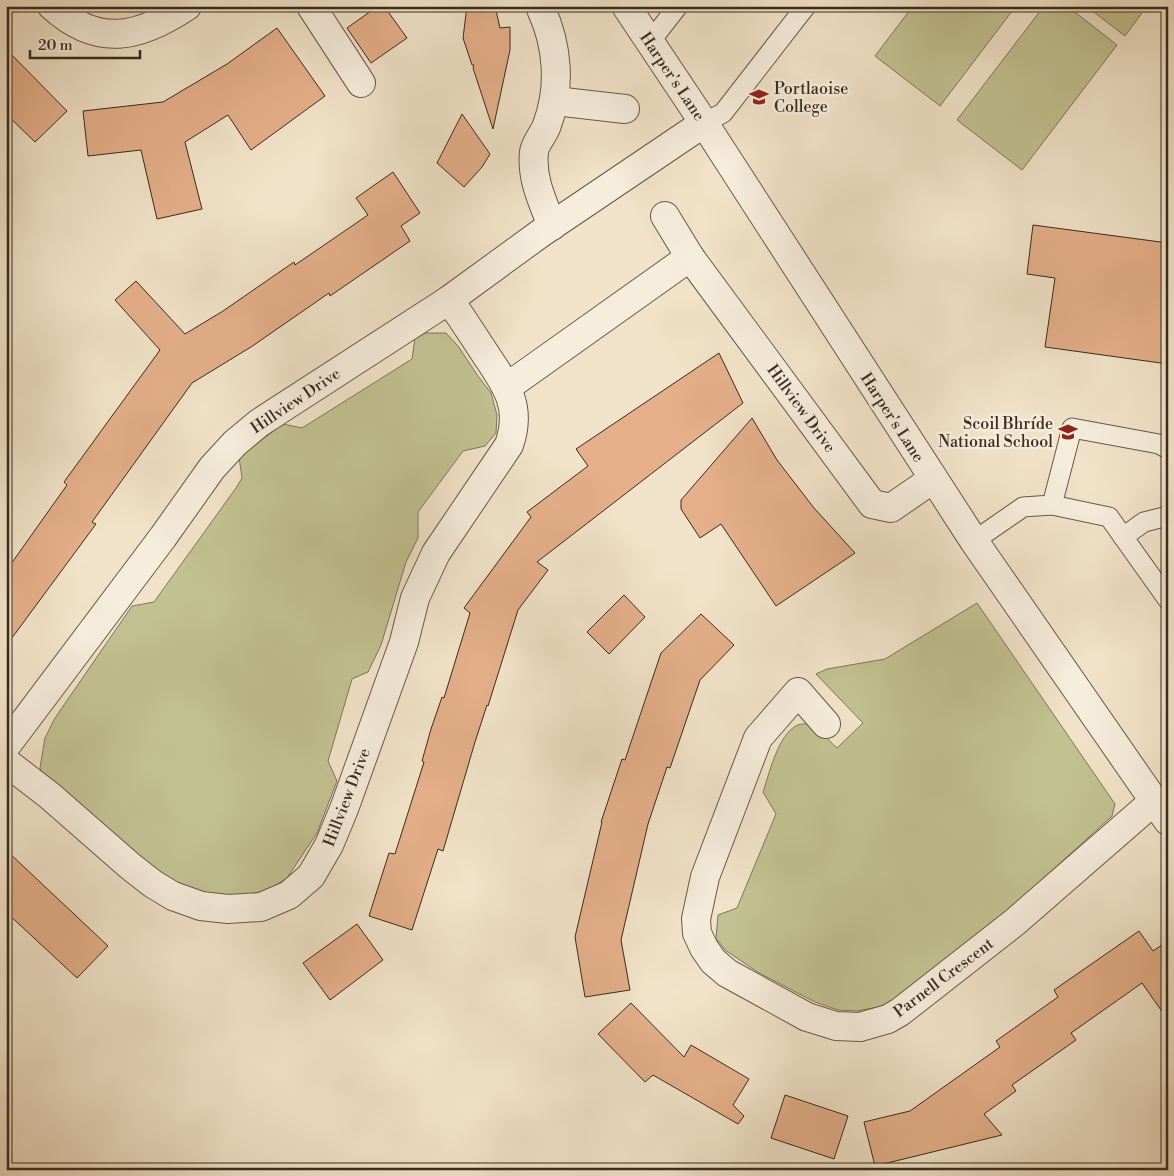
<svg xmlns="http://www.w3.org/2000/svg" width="1174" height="1176" font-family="'Libre Bodoni',serif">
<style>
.green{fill:#c2c191;stroke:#7d7657}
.building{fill:#e4af89;stroke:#382b1d}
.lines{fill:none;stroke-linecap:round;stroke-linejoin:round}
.service-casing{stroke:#665948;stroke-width:21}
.minor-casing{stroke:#665948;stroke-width:30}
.service{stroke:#f6eddc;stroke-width:19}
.minor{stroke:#f6eddc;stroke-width:28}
.labels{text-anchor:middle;stroke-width:5;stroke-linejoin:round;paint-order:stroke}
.street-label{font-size:16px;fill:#382b1d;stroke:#f6eddc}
.poi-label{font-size:16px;fill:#382b1d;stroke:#f6eddc;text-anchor:start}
</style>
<rect width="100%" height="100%" fill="#f1e3c9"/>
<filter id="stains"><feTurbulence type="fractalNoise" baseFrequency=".004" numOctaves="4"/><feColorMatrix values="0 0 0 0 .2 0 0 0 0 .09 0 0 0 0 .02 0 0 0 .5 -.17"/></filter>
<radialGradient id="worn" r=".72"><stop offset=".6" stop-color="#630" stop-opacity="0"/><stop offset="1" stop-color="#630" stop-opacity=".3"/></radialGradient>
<g class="green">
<path d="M 913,6 L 1016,6 L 940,106 L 875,56 Z"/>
<path d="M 1044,6 L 1067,6 L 1117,45 L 1022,170 L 957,120 Z"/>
<path d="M 1086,6 L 1147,6 L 1125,36 Z"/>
<path d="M 425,333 L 446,333 L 458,346 L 478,376 L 491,393 L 497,415 L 496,433 L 485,446 L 463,451 L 418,512 L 418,538 L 406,562 L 381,645 L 368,672 L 352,679 L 328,761 L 337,781 L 317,833 L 287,878 L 268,890 L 238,897 L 203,893 L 154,874 L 45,780 L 40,768 L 45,738 L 55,718 L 132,606 L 154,602 L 236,488 L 242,478 L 239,457 L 283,424 L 302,428 L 412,359 L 415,338 Z"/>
<path d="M 977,603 L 1115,804 L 1112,816 L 948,965 L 905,998 L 878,1007 L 857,1011 L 838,1010 L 815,1002 L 759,973 L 725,950 L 716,938 L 718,915 L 737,908 L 776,814 L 763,792 C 769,775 782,715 810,725 C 820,729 829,741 837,748 L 863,723 L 816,674 L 827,669 L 885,659 Z"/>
</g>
<g class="building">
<path d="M 378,6 L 384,6 L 407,38 L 371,63 L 347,28 Z"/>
<path d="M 467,6 L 495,6 L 500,28 L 510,27 L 510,50 L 493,129 L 473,68 L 474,65 L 472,65 L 463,38 Z"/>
<path d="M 277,28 L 325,96 L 251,150 L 228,115 L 185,142 L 202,209 L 157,219 L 141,150 L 88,156 L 83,111 L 163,102 L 227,64 Z"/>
<path d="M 6,49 L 67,111 L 35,142 L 6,114 Z"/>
<path d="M 462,114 L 490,154 L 482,167 L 464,187 L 437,163 Z"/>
<path d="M 393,172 L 420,213 L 401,226 L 410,241 L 330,296 L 329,293 L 251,347 L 192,383 L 92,522 L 96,524 L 6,646 L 6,571 L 67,485 L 64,482 L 160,350 L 115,300 L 136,281 L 185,334 L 223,311 L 294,262 L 295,265 L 368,215 L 356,198 Z"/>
<path d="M 1033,225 L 1168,243 L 1168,364 L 1045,347 L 1055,278 L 1027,274 Z"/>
<path d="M 719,353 L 743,403 L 537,562 L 548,570 L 518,610 L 488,706 L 487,705 L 475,742 L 443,851 L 438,849 L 412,930 L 369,916 L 389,853 L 395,854 L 424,762 L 422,761 L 431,729 L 442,697 L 444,698 L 470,613 L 464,608 L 531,517 L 527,512 L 588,466 L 576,449 Z"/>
<path d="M 752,418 L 777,460 L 814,508 L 855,553 L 776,606 L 721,524 L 700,538 L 681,509 L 681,500 Z"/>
<path d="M 624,595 L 645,617 L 609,654 L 587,632 Z"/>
<path d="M 701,614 L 734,645 L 700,680 L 670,768 L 667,767 L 648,824 L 621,940 L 630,990 L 585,997 L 575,937 L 602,822 L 601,822 L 622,759 L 625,760 L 661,653 Z"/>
<path d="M 6,850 L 108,946 L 77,978 L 6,912 Z"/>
<path d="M 357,924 L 383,960 L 330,1000 L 303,963 Z"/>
<path d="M 1139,931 L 1153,951 L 1168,941 L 1168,1020 L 1142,983 L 1071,1033 L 1076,1040 L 1012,1085 L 1016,1091 L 984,1114 L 1002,1135 L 875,1166 L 864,1122 L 910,1111 L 1000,1047 L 996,1041 L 1058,997 L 1054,990 Z"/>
<path d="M 631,1003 L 684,1057 L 691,1045 L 749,1079 L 733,1105 L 744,1116 L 738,1124 L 653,1075 L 645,1082 L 598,1034 Z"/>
<path d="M 785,1095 L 848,1116 L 834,1159 L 771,1138 Z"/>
</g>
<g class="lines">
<g class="service-casing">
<g id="service">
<path d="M 650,42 L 678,6"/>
<path d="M 704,123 L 723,113 L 806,6"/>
<path d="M 1052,505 L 1072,428 L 1159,444 L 1168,449"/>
<path d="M 1123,537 L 1144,522 L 1168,516"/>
<path d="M 974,541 L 1023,507 L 1052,505 L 1109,517 L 1168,600"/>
</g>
</g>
<g class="minor-casing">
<g id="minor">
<path d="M 52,6 C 98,48 139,38 187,6"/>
<path d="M 311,6 L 361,83"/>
<path d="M 626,6 L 704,123 L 974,541 L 1168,821"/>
<path d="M 541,9 C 558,46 561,87 547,125 C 544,134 535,143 534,152 C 531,179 543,202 552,226"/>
<path d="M 555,101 L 625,109"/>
<path d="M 690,257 L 872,504 L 891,508 L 933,479"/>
<path d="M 507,387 L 690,257 L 665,216"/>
<path d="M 826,724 L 798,692 L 758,738 L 705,877 L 696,919 L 697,933 L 704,948 L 713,961 L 727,973 L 807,1017 L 836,1026 L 860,1027 L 888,1019 L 900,1012 L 1015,922 L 1154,801"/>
<path d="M 6,746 L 163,537 L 212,468 L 235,443 L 259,423 L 449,300 L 541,233 L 704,123"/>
<path d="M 6,762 L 50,796 L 130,866 L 153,884 L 173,896 L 201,906 L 228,909 L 261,907 L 289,895 L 311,876 L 329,845 L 344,809 L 404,642 L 415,598 L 436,553 L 509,445 C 523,405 505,384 484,352 C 472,334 461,316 449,300"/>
</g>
</g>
<use href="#service" class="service"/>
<use href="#minor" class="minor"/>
</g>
<defs>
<g id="school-bare" transform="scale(1.5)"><path d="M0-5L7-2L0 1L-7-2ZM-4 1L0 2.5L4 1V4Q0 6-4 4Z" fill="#8f2418" stroke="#f6eddc" stroke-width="2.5" paint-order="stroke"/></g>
</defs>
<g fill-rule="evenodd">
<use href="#school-bare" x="759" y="97"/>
<use href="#school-bare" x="1068" y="432"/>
</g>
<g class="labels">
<g class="street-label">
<text transform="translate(673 76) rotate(56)" y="6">Harper's Lane</text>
<text transform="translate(295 400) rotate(-34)" y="6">Hillview Drive</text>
<text transform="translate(802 408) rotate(54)" y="6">Hillview Drive</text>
<text transform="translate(893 417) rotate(57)" y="6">Harper's Lane</text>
<text transform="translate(346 797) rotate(-69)" y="6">Hillview Drive</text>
<text transform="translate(943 977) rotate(-37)" y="6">Parnell Crescent</text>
</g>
<g class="poi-label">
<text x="774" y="94">Portlaoise<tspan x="774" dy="18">College</tspan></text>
<text x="1053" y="429" text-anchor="end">Scoil Bhríde<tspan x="1053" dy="18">National School</tspan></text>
</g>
</g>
<rect width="1174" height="1176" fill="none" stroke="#f1e3c9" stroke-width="25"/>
<rect x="8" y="8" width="1159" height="1161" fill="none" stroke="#382b1d" stroke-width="2.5"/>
<rect x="12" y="12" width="1149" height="1151" fill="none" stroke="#382b1d"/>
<path d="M30 50v8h110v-8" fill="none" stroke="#382b1d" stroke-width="2.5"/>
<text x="38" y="50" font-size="15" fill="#382b1d" stroke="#f6eddc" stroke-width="4" paint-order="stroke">20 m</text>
<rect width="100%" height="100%" filter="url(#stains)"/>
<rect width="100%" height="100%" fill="url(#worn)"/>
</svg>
